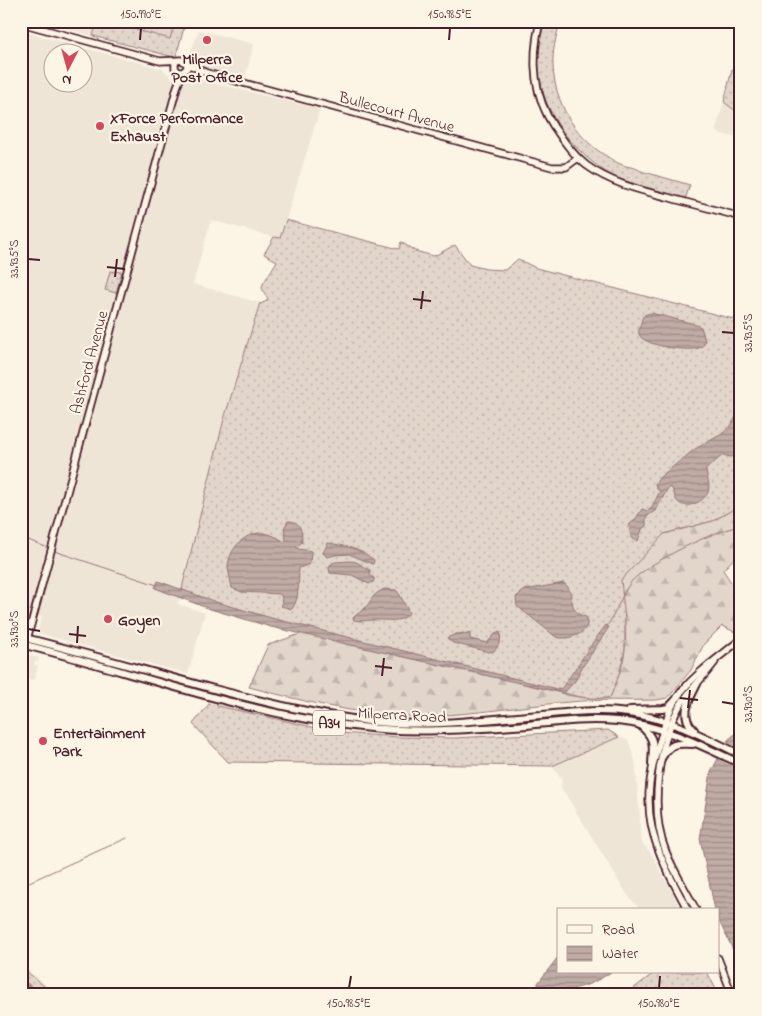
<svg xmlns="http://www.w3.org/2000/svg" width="762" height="1016" font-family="'Indie Flower',sans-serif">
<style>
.built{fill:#eee5d7;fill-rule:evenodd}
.grass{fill:url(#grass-dots);stroke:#967a7a}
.forest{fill:url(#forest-firs);stroke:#967a7a}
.garden{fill:#e2d5ca;stroke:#967a7a}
.water{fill:url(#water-rules);stroke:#917474}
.pier{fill:#fcf5e5}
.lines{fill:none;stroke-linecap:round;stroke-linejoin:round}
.stream{stroke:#917474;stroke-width:1}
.taxiway{stroke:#a38a88;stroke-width:12}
.major-casing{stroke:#4a1f2b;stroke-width:9}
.highway-casing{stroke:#4a1f2b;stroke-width:10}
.major{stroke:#fcf5e5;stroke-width:5.5}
.highway{stroke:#fcf5e5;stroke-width:6}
.ticks{fill:none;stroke:#4a1f2b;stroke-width:2}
.poi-dot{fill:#d1495b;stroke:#fcf5e5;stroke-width:2}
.labels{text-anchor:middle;stroke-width:4.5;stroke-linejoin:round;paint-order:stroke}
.shield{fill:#fcf5e5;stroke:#7f5f63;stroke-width:1}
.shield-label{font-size:15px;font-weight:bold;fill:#4a1f2b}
.poi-label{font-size:16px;font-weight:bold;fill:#4a1f2b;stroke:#fcf5e5;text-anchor:start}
.street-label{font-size:16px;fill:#4a1f2b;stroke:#fcf5e5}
.neatline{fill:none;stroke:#4a1f2b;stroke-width:2}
.ticks-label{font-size:12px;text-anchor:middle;fill:#4a1f2b}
</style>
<defs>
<pattern id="grass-dots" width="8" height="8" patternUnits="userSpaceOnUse" patternTransform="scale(1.25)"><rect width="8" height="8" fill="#e2d5ca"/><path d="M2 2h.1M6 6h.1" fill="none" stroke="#c3b6ae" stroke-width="1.8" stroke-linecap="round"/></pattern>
<pattern id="forest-firs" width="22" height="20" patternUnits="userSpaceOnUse" patternTransform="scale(1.25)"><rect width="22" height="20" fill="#e2d5ca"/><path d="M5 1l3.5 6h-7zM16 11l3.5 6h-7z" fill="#c3b6ae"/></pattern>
<pattern id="water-rules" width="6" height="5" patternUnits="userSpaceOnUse" patternTransform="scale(1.25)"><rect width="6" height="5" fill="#c0aca5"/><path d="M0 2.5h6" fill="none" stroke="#9e8b87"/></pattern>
</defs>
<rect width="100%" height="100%" fill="#fcf5e5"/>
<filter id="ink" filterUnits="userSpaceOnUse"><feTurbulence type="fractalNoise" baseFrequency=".02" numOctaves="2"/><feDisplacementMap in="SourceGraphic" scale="10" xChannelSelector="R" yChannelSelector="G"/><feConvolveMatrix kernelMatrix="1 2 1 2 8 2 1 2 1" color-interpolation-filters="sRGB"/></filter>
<g filter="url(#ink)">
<g class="built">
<path d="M 38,21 L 97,21 L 93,36 Z"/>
<path d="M 199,30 L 254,44 L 245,78 L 208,69 L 193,65 L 190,63 L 189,59 L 191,51 Z"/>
<path d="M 21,31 L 163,69 L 172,78 L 186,81 L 193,78 L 320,109 L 280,239 L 211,220 L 193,284 L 260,303 L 224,419 L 178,604 L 205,613 L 188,674 L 37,633 L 42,617 L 21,610 ZM 52,52 L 82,52 L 82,82 L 52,82 Z"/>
<path d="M 724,102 L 741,115 L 737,123 L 741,124 L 741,139 L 715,132 Z"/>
<path d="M 21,653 L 39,658 L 38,662 L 35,662 L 34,665 L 38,666 L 34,680 L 21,678 Z"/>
<path d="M 619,737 L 628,740 L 635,760 L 642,843 L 651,853 L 679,905 L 666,910 L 641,910 L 628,896 L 561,787 L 562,780 L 552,766 Z"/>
<path d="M 21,964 L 57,995 L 21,995 Z"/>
</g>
<g class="grass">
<path d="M 97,21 L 186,21 L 176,56 L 174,57 L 93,36 Z"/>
<path d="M 552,21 L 560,22 C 556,37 552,52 553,67 C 555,102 574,135 603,154 C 610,158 616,163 623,165 C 631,168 633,166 641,171 L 690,185 L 686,197 C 675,199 660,192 649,189 C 634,184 619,180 606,172 C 557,140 524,83 544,25 Z"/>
<path d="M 732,69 L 741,72 L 741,115 L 724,102 Z"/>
<path d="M 286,220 L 399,249 L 401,242 L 415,251 L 434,256 L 455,245 L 470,265 L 486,269 L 505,270 L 518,259 L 536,268 L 741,321 L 741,505 L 713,521 L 664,534 L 625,620 L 625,650 L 617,682 L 610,698 C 593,699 578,698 562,692 L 236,611 L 182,594 L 183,584 L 224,419 L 260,303 L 261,304 L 268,300 L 262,288 L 263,284 L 277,261 L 264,254 L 274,237 L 280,238 Z"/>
<path d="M 110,271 L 122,272 L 116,293 L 105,290 Z"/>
<path d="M 209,704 L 339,733 L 400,737 L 454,738 L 608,730 L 619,737 L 552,766 L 228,762 L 193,724 Z"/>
<path d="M 21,967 L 55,995 L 40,995 L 21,979 Z"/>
<path d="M 655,972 L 707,972 L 719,995 L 625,995 Z"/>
</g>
<path class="forest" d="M 741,505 L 741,551 L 723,570 L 735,588 L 741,590 L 741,629 L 737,633 L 722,626 L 704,644 L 691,670 L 668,698 L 656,700 C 627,701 598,699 569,702 C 522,706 476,714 429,716 C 368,718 307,702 249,687 L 268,645 L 312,630 L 573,696 L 592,699 L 610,698 C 616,683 623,667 625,650 C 627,627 623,603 621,580 L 664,534 L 713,521 Z"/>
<path class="garden" d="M 105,21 L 175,21 L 170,39 Z"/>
<g class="water">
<path d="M 651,313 L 691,323 L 701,327 L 705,340 C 704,343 704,345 701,347 C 692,353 642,346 639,334 C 638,331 640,326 641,323 C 642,316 644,314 651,313 Z"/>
<path d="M 741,407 L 741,452 L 731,457 L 723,455 L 706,469 C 706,477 711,484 708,492 C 704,502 685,511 677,501 C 674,497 674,491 671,487 L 668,488 L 656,510 L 646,517 L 646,526 L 642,529 L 638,541 L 631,538 L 629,525 L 635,520 L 642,509 L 647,511 L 651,509 L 660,491 L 657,489 L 655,484 L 660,477 L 695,449 L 722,434 L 731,426 Z"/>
<path d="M 288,521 C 301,521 302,531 302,542 L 296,547 L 298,549 L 311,551 L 310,564 L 299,568 C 298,582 300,598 292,609 L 281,606 L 282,598 L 280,594 L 242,592 L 232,588 C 231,581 229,575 228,568 C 228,550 244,532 263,533 C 272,534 278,538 285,542 L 286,539 L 284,528 Z"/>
<path d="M 328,543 C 346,546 358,548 374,560 L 373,564 L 349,554 L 335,555 L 327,557 L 323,553 Z"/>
<path d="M 335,562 C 341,562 351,560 356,562 C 362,564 364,569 370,570 L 370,575 L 374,578 L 374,581 L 369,584 L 352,575 L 330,573 L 329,569 L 330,565 Z"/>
<path d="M 158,581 L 216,602 L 275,619 L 557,689 L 562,688 C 577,667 590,645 606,625 L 609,627 L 581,669 L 575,681 L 564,693 L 271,627 L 207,608 L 155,588 Z"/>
<path d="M 564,583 C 577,593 565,611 586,617 C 593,633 568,641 556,637 L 517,606 L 516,597 L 525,590 Z"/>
<path d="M 384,589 L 396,590 L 400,595 L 409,613 C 402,624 386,619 374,620 C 367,620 361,622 354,620 L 353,618 C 357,613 362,612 366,607 C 374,597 371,596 384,589 Z"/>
<path d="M 500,632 C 502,640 499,645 494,651 L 489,652 L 453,643 L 447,638 L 456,634 L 470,633 L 470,639 L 487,643 L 495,634 Z"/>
<path d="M 741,729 L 741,966 L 718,919 L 718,910 L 715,910 L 700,839 L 711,772 L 728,740 Z"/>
<path d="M 558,957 L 558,972 L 611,972 C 586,989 567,993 538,987 L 538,983 Z"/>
</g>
<path class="pier" d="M 725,741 L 741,749 L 741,770 L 716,758 Z"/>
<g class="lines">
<g class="stream">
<path d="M 21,537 L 48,548"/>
<path d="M 54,551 L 157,585"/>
<path d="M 607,626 C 617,612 621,595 631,582 C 647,563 716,529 741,526"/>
<path d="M 27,883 L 127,838"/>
</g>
<path class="taxiway" d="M 21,985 L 32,995"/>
<g class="major-casing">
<g id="major">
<path d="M 540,21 C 531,58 533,95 554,127 C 564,141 573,155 586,165 C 610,183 639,190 667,197 C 692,204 716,210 741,217"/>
<path d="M 21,23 L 160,61 L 182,60 L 187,64 L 187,68 L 183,72 L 178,72 L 175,68 L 175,62 L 179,60"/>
<path d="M 187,64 L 207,73 L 552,167 L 566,167 L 578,158"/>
<path d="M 26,643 L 177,87 L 183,72"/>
<path d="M 688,910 C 652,844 636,811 661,737 C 666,721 670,706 681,692 C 698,671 720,657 741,639"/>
<path d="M 696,910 C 686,890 674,872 666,852 C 649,811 658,745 679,707 C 689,690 704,677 715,662"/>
<path d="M 718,958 L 730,989"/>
</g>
</g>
<g class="highway-casing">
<g id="highway">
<path d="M 21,637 C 86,653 150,672 214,689 C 265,702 316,715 369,721 C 427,728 484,719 542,715 C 571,712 600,709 628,713 C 669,718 705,737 741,755"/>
<path d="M 21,644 C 134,672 245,714 361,727 C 417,734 471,729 527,725 C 557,722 587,718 617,721 C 662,725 701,745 741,764"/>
<path d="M 630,710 L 663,709 L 668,708 L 675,701"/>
<path d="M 640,725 C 656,739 653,745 652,764"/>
<path d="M 694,730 C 679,716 689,700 697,684"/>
<path d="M 662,757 C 672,741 677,744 693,744"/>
</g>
</g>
<use href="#major" class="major"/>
<use href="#highway" class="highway"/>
</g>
</g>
<path class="ticks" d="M 140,40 L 141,28M 449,40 L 450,28M 28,259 L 40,260M 107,267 L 125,269M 115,277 L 117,259M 413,299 L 431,301M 421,309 L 423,291M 722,332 L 734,333M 28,629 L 40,631M 69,634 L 86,636M 77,643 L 78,626M 375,666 L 392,668M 382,676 L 384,658M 680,698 L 698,700M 722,702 L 734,704M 688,708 L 690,690M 349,988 L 351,976M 659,988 L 660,976"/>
<g class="poi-dot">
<circle cx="207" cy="40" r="5"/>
<circle cx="100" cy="126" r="5"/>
<circle cx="108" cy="619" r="5"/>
<circle cx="43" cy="741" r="5"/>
</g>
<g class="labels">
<rect class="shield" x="313" y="710.5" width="32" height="25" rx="4"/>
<g class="shield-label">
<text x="329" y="728">A34</text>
</g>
<g class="poi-label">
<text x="207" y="64" text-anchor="middle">Milperra<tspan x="207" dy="18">Post Office</tspan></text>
<text x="110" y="123">XForce Performance<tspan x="110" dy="18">Exhaust</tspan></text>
<text x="118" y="625">Goyen</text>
<text x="53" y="738">Entertainment<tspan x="53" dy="18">Park</tspan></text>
</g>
<g class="street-label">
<text transform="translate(397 111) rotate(15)" y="6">Bullecourt Avenue</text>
<text transform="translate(88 362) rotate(-75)" y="6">Ashford Avenue</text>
<text transform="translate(402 714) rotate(3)" y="6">Milperra Road</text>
</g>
</g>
<rect width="762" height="1016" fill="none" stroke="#fcf5e5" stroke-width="55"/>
<rect x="557" y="908" width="162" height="65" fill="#fcf5e5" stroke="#b59f9b"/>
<rect x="567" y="925" width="25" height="8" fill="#fcf5e5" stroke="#b59f9b"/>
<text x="602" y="934" font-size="15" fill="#4a1f2b">Road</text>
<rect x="567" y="946" width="25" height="15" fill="url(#water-rules)" stroke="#b59f9b"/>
<text x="602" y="958" font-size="15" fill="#4a1f2b">Water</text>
<g transform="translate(68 68) rotate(186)"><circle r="24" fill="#fcf5e5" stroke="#b59f9b"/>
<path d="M0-4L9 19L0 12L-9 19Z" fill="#d1495b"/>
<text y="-8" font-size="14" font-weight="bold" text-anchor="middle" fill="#4a1f2b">N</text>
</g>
<rect x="28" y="28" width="706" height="960" class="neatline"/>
<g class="ticks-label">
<text x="141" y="18">150.990°E</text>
<text x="450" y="18">150.985°E</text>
<text transform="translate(14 259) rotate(-90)" y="4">33.935°S</text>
<text transform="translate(748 333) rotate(-90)" y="4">33.935°S</text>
<text transform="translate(14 629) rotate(-90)" y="4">33.930°S</text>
<text transform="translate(748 704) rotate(-90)" y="4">33.930°S</text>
<text x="349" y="1007">150.985°E</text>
<text x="659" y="1007">150.980°E</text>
</g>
</svg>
